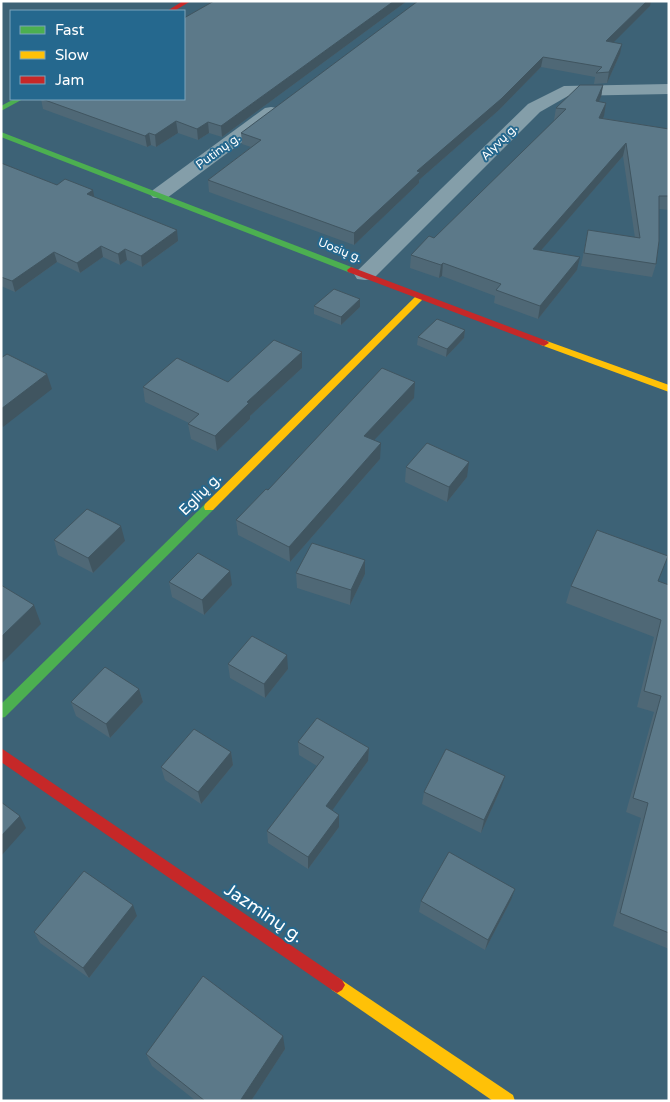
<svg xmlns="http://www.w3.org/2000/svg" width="670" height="1102" font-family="'Varela Round',sans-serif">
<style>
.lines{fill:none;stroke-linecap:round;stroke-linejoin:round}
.street{fill:#849ea9;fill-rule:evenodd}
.fast{fill:#4caf50;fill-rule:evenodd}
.slow{fill:#ffc107;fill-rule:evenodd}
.jam{fill:#c62828;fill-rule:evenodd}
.wall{fill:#4f6876}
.shaded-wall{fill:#405560}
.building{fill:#5c7989;stroke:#405560}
.labels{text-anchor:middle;stroke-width:4;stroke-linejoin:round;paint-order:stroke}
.far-street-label{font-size:12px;fill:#fff;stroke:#25688e}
.street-label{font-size:15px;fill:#fff;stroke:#25688e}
.near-street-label{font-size:18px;fill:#fff;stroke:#25688e}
</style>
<rect width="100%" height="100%" fill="#3d6276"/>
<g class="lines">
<g class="street">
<path d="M 669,84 L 669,94 L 568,96 L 540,112 L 373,279 L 365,280 L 357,279 L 354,274 L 528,104 L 564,86 Z"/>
<path d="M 271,107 L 277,108 L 280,112 L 277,116 L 167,198 L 153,198 L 150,194 L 153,190 L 265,108 Z"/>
</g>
<g class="fast">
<path d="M 14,99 L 23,99 L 1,111 L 1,106 Z"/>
<path d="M 1,132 L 354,268 L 355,270 L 351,273 L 348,272 L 1,137 Z"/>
<path d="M 209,503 L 214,507 L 213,510 L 5,717 L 1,718 L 1,704 L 205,504 Z"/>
</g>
<g class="slow">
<path d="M 420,294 L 424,297 L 423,299 L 213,510 L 205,510 L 204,507 L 205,504 L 417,295 Z"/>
<path d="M 544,340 L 669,385 L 669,392 L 541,345 L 539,343 Z"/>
<path d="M 337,977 L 513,1095 L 515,1101 L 493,1101 L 332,990 L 329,985 L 332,980 Z"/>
</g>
<g class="jam">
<path d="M 183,1 L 191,1 L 174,11 L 167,11 Z"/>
<path d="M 351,267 L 547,341 L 549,343 L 544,346 L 541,345 L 348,272 L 347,270 Z"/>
<path d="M 1,748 L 342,980 L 345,985 L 342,990 L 337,993 L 332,990 L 1,762 Z"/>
</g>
</g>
<g class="wall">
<path d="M 207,1 L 407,1 L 222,137 L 209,133 L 198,140 L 178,133 L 156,147 L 151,145 L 147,147 L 43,109 L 41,99 L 211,3 Z"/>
<path d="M 650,6 L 613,42 L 620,54 L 607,83 L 594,84 L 595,77 L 541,67 L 499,110 L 419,180 L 419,183 L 354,245 L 209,192 L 208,180 L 251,147 L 242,144 L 241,133 Z"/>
<path d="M 603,85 L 601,97 L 598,102 L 606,103 L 603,118 L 669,129 L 669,210 L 659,209 L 656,264 L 652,277 L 581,266 L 588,230 L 635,238 L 623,156 L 541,250 L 577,270 L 538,319 L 494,303 L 495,296 L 442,276 L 439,278 L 410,268 L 411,255 L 434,238 L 555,120 L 554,120 L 556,108 Z"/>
<path d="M 1,163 L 57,185 L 94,197 L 178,241 L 142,267 L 127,260 L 120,265 L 103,257 L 80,273 L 57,262 L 15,292 L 1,286 Z"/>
<path d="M 314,306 L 360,307 L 341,325 L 314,314 Z"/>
<path d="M 465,330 L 464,338 L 446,357 L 417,345 L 418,337 Z"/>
<path d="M 302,368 L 250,416 L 250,419 L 217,451 L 191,439 L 188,424 L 189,423 L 145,402 L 143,387 L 228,382 Z"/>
<path d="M 414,398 L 374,440 L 380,459 L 290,562 L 238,535 L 236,520 L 268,490 Z"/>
<path d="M 406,467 L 467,477 L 447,502 L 405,482 Z"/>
<path d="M 54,540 L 125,541 L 93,573 L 58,555 Z"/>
<path d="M 296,573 L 365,574 L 350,605 L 297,588 Z"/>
<path d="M 658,581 L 669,585 L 669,949 L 613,926 L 641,818 L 626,812 L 654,712 L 637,707 L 654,637 L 566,603 L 571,586 Z"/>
<path d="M 169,582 L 232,585 L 204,615 L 172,597 Z"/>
<path d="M 228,664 L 288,669 L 265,698 L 230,678 Z"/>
<path d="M 139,689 L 143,702 L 110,738 L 76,716 L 71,702 Z"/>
<path d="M 298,742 L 369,748 L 368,761 L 332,810 L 339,827 L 308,869 L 268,843 L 267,831 L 317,766 L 299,755 Z"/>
<path d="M 231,752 L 233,765 L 201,804 L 165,780 L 161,767 Z"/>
<path d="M 501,788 L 481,833 L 422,804 L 424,792 Z"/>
<path d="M 511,900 L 485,950 L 419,912 L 421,901 Z"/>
<path d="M 137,916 L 89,978 L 40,943 L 34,932 Z"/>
<path d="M 285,1049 L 251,1101 L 196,1101 L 152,1066 L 146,1054 Z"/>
</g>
<g class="shaded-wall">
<path d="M 394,1 L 407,1 L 222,137 L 221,126 Z"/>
<path d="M 647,1 L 651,1 L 650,6 L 604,52 L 606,41 Z"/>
<path d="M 622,44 L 620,54 L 607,83 L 609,72 Z"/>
<path d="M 543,57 L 541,67 L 499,110 L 419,180 L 419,183 L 354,245 L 354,233 L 417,171 Z"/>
<path d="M 603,85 L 601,97 L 593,114 L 596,101 Z"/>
<path d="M 606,103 L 604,116 L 597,130 L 599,118 Z"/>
<path d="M 176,121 L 178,133 L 156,147 L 155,135 Z"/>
<path d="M 208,122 L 209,133 L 198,140 L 197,129 Z"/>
<path d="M 149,133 L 151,145 L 147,147 L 145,136 Z"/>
<path d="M 626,143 L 623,156 L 531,262 L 533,249 Z"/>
<path d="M 93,190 L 95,201 L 87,194 Z"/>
<path d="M 177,230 L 178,241 L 142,267 L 141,256 Z"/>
<path d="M 101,246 L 103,257 L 80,273 L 77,263 Z"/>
<path d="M 125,249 L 127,260 L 120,265 L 118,254 Z"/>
<path d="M 54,252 L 57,262 L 15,292 L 12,281 Z"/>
<path d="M 580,257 L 577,270 L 538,319 L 540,306 Z"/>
<path d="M 443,263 L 442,276 L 439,278 L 441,265 Z"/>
<path d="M 360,299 L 360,307 L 341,325 L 341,317 Z"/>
<path d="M 465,330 L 464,338 L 446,357 L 447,349 Z"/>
<path d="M 302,352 L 302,368 L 250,416 L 250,419 L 217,451 L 215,436 L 247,402 Z"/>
<path d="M 47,374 L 52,389 L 3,427 L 1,422 L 1,409 Z"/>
<path d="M 415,382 L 414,398 L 364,451 L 364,436 Z"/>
<path d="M 381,443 L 380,459 L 290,562 L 289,547 Z"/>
<path d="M 469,462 L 467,477 L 447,502 L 449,487 Z"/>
<path d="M 121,526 L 125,541 L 93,573 L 88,558 Z"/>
<path d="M 365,560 L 365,574 L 350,605 L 351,590 Z"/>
<path d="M 230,571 L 232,585 L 204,615 L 202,600 Z"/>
<path d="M 34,605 L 41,624 L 1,664 L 1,637 Z"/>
<path d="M 287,655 L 288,669 L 265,698 L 264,684 Z"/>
<path d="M 139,689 L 143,702 L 110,738 L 106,724 Z"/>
<path d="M 369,748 L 368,761 L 326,819 L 326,806 Z"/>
<path d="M 231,752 L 233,765 L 201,804 L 198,792 Z"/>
<path d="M 505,776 L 501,788 L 481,833 L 484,820 Z"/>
<path d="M 339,815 L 339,827 L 308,869 L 308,857 Z"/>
<path d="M 20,816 L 26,828 L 1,856 L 1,836 Z"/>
<path d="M 515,889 L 511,900 L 485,950 L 488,940 Z"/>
<path d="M 133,905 L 137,916 L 89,978 L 83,968 Z"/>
<path d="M 283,1036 L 285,1049 L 251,1101 L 240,1101 Z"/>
</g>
<g class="building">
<path d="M 214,1 L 394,1 L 221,126 L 208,122 L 197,129 L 176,121 L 155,135 L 149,133 L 145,136 L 42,99 L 184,99 L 184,18 Z"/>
<path d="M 418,1 L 647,1 L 606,41 L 622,44 L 609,72 L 596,73 L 602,67 L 543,57 L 501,99 L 417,171 L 420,172 L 354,233 L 208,180 L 261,140 L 241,133 Z"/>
<path d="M 580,85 L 603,85 L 596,101 L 606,103 L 599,118 L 669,129 L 669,196 L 659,196 L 659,241 L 656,264 L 584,253 L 588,230 L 640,238 L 626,143 L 533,249 L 580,257 L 540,306 L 496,290 L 501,284 L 443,263 L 441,265 L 411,255 L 429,236 L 434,238 L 566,109 L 556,108 Z"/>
<path d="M 1,163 L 57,185 L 65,179 L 93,190 L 87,194 L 177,230 L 141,256 L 125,249 L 118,254 L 101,246 L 77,263 L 54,252 L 12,281 L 1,277 Z"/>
<path d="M 334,289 L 360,299 L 341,317 L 314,306 Z"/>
<path d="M 437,319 L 465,330 L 447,349 L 418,337 Z"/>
<path d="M 274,340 L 302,352 L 247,402 L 249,403 L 215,436 L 188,424 L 199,414 L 143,387 L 177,358 L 228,382 Z"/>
<path d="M 7,354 L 47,374 L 1,409 L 1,358 Z"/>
<path d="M 382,368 L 415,382 L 364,436 L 381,443 L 289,547 L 236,520 L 266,489 L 268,490 Z"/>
<path d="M 427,443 L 469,462 L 449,487 L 406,467 Z"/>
<path d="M 87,509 L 121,526 L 88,558 L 54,540 Z"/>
<path d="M 597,530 L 668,556 L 658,581 L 669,585 L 669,933 L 620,913 L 648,803 L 633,798 L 661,696 L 644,691 L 661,620 L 571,586 Z"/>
<path d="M 312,543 L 365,560 L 351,590 L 296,573 Z"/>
<path d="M 198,553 L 230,571 L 202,600 L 169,582 Z"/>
<path d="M 1,585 L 34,605 L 1,637 Z"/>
<path d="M 252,636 L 287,655 L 264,684 L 228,664 Z"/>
<path d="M 105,667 L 139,689 L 106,724 L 71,702 Z"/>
<path d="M 317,718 L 369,748 L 326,806 L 339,815 L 308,857 L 267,831 L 324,757 L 298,742 Z"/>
<path d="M 194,729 L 231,752 L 198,792 L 161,767 Z"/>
<path d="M 446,749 L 505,776 L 484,820 L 424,792 Z"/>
<path d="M 1,802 L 20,816 L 1,836 Z"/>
<path d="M 449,852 L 515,889 L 488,940 L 421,901 Z"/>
<path d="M 84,871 L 133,905 L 83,968 L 34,932 Z"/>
<path d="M 203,976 L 283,1036 L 240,1101 L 205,1101 L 146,1054 Z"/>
</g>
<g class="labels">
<g class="far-street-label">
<text transform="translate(499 142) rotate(-45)" y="4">Alyvų g.</text>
<text transform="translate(218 151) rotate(-36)" y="4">Putinų g.</text>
<text transform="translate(340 250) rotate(22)" y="4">Uosių g.</text>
</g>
<g class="street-label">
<text transform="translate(200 494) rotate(-45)" y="5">Eglių g.</text>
</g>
<g class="near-street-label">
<text transform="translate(264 913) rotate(34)" y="6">Jazminų g.</text>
</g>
</g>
<rect width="670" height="1102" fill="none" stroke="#ffffff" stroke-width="5"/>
<rect x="10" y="10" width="175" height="90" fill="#25688e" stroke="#7ca4bb"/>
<rect x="20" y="26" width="25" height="8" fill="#4caf50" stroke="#7ca4bb"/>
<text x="55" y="35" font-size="15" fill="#ffffff">Fast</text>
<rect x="20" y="51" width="25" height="8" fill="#ffc107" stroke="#7ca4bb"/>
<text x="55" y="60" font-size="15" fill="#ffffff">Slow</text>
<rect x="20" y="76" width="25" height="8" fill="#c62828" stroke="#7ca4bb"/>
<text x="55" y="85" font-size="15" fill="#ffffff">Jam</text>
</svg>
